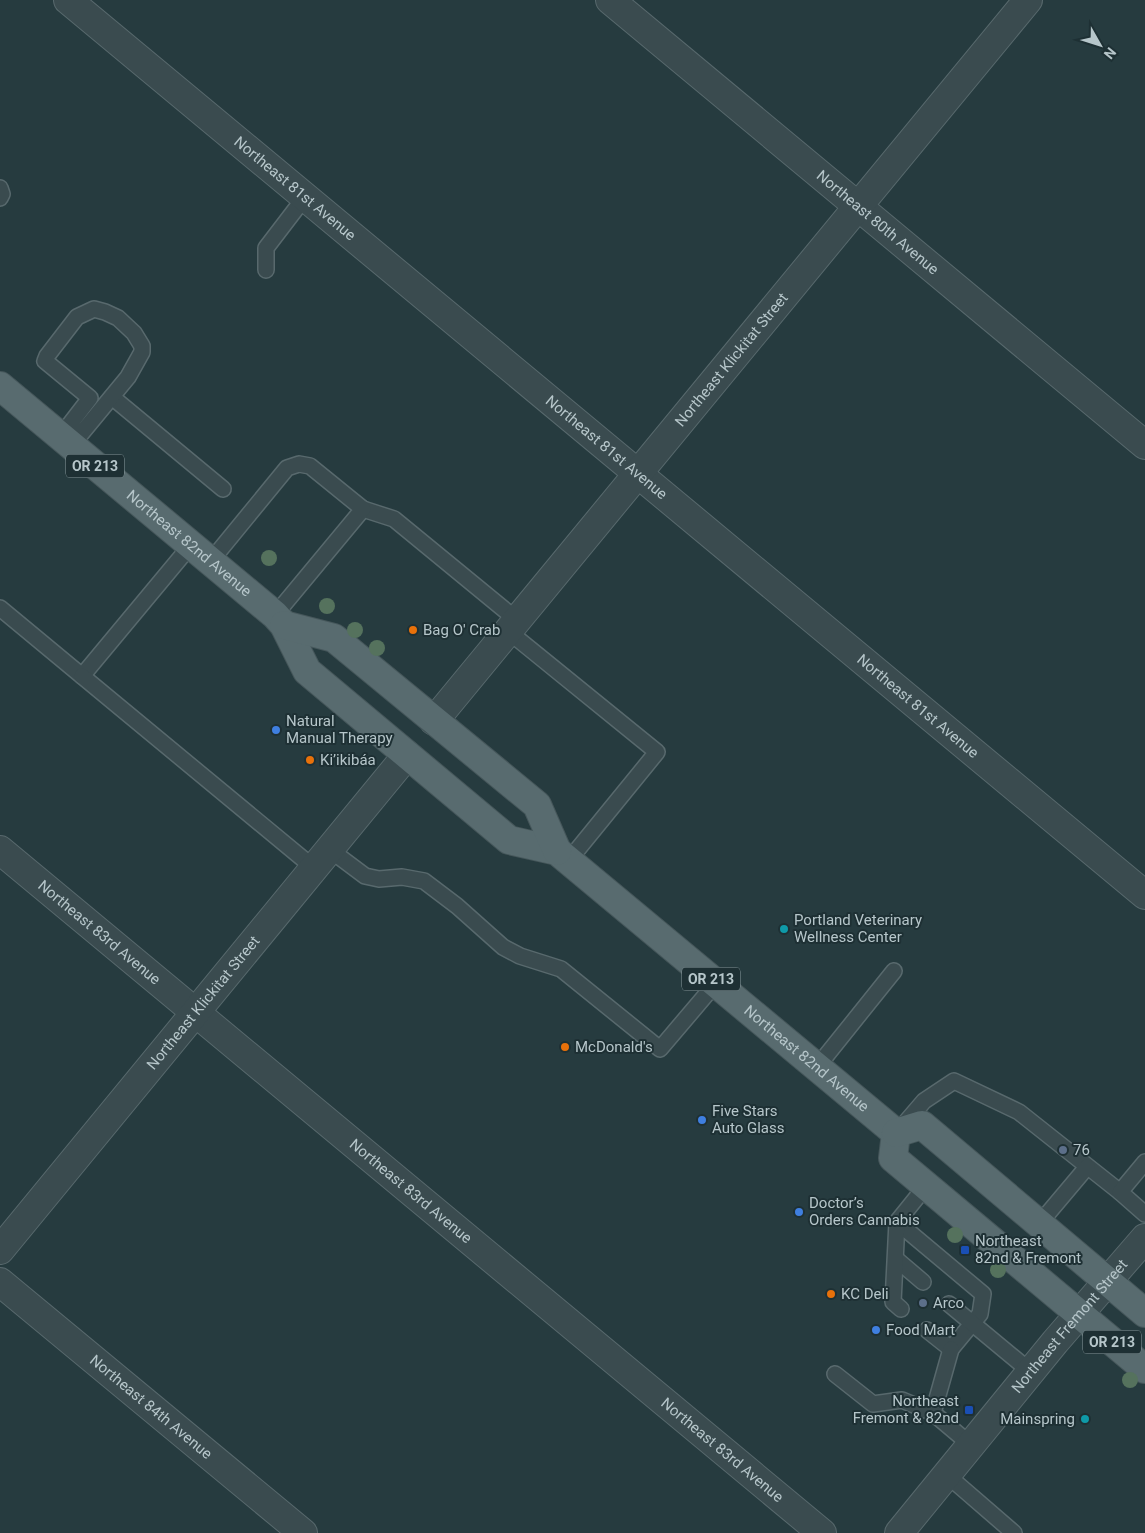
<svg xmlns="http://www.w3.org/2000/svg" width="1145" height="1533" font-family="Roboto,sans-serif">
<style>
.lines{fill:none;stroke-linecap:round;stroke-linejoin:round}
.service-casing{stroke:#58696d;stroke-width:18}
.minor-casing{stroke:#58696d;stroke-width:30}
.tertiary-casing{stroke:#58696d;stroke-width:30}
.primary-casing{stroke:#46575b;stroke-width:30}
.service{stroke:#3a4b4f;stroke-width:15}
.minor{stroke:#3a4b4f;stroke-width:28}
.tertiary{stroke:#3a4b4f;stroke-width:28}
.primary{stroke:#586b6f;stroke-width:28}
.tree{fill:#55725d}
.food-dot{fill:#e8710a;stroke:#1e3034;stroke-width:2}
.shop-dot{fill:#3f7fe0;stroke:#1e3034;stroke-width:2}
.culture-dot{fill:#0f9aa8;stroke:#1e3034;stroke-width:2}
.service-dot{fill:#5c6f8a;stroke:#1e3034;stroke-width:2}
.transit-dot{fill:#1a4fb4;stroke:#1e3034;stroke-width:2}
.labels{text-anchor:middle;stroke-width:4;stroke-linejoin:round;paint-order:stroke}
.shield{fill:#1e3034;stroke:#88999d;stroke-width:1}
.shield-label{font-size:14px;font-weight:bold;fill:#b6c6ca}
.street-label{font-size:15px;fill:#b6c6ca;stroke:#1e3034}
.poi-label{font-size:15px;fill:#b6c6ca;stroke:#1e3034;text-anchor:start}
</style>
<rect width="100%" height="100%" fill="#263b3f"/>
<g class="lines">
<g class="service-casing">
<g id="service">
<path d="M 0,188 L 2,194 L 0,198"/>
<path d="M 266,270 L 266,248 L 305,197"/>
<path d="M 112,397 L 223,489"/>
<path d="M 60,437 L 90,398 L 45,361 L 47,356 L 77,317 L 94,309 L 105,312 L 118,318 L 134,333 L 142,346 L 142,352 L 128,377 L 71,446"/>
<path d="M 363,509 L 394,519 L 517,620"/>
<path d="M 210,562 L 287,468 L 299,464 L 310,466 L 363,509 L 275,615"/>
<path d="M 0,608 L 82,676 L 191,545"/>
<path d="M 508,631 L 657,752 L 569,860"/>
<path d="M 82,676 L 314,868"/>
<path d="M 329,849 L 365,876 L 379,879 L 402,877 L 424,881 L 457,906 L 503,947 L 520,956 L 561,969 L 660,1049 L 716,983"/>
<path d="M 817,1067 L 894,971"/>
<path d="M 900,1129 L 924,1101 L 954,1081 L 1019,1112 L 1120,1192"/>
<path d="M 1145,1162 L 1120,1192 L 1145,1214"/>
<path d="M 897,1222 L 983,1294 L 980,1314 L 951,1349 L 927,1330"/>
<path d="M 1039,1224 L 1087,1167"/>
<path d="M 896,1259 L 923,1282"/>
<path d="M 949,1304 L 1031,1372"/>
<path d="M 901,1309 L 893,1302 L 897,1222 L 926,1186"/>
<path d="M 951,1349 L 933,1413 L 971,1445"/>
<path d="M 835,1374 L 873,1404 L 902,1400 L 933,1413"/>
<path d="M 947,1475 L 1014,1533"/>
</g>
</g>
<g class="minor-casing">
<g id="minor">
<path id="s1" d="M 68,0 L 1145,895"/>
<path id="s2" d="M 610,0 L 1145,445"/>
<path id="s3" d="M 434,721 L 1028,0"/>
<path id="s4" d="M 0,850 L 822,1533"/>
<path id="s5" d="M 0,1250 L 407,755"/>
<path id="s6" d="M 0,1282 L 303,1533"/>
</g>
</g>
<g class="tertiary-casing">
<g id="tertiary">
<path id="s7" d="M 899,1533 L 1055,1342 L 1145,1238"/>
</g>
</g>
<g class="primary-casing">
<g id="primary">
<path id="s8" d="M 0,386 L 275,615 L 284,625 L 307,671 L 509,840 L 557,851 L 896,1133"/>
<path d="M 284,625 L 334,638 L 537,805 L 557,851"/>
<path d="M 896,1133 L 893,1158 L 1145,1369"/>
<path d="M 896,1133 L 922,1125 L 1145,1313"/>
</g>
</g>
<use href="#service" class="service"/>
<use href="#minor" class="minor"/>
<use href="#tertiary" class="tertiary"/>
<use href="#primary" class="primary"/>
</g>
<g class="tree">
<circle cx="269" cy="558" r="8"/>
<circle cx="327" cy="606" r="8"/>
<circle cx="355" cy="630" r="8"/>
<circle cx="377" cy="648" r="8"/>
<circle cx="955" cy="1235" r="8"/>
<circle cx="998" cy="1270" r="8"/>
<circle cx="1130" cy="1380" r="8"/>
</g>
<g class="food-dot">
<circle cx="413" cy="630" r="5"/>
<circle cx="310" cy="760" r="5"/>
<circle cx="565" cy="1047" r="5"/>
<circle cx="831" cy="1294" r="5"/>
</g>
<g class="shop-dot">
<circle cx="276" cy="730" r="5"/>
<circle cx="702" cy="1120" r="5"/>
<circle cx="799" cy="1212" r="5"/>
<circle cx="876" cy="1330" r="5"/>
</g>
<g class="culture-dot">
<circle cx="784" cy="929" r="5"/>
<circle cx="1085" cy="1419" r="5"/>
</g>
<g class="service-dot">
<circle cx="1063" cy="1150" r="5"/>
<circle cx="923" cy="1303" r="5"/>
</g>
<g class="transit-dot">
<rect x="960" y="1245" width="10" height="10" rx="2.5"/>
<rect x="964" y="1405" width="10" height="10" rx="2.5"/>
</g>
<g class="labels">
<g class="shield">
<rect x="66" y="454.5" width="58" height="23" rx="4"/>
<rect x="682" y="967.5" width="58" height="23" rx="4"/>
<rect x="1083" y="1330.5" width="58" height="23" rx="4"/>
</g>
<g class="shield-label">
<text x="95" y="471">OR 213</text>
<text x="711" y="984">OR 213</text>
<text x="1112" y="1347">OR 213</text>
</g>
<g class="street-label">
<text dy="5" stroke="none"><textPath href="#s1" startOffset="295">Northeast 81st Avenue</textPath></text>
<text dy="5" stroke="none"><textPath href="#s2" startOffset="348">Northeast 80th Avenue</textPath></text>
<text dy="5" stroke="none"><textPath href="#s3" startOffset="468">Northeast Klickitat Street</textPath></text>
<text dy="5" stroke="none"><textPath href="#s1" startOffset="700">Northeast 81st Avenue</textPath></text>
<text dy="5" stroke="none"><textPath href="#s8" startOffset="246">Northeast 82nd Avenue</textPath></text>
<text dy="5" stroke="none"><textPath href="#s1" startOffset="1105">Northeast 81st Avenue</textPath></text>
<text dy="5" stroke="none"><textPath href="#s4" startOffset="129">Northeast 83rd Avenue</textPath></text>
<text dy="5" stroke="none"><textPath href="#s5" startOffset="320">Northeast Klickitat Street</textPath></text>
<text dy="5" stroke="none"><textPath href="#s8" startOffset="1060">Northeast 82nd Avenue</textPath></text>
<text dy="5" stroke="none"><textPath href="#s4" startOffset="534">Northeast 83rd Avenue</textPath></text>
<text dy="5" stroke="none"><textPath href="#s7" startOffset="268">Northeast Fremont Street</textPath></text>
<text dy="5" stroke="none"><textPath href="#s6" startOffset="196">Northeast 84th Avenue</textPath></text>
<text dy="5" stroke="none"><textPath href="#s4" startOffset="939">Northeast 83rd Avenue</textPath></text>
</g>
<g class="poi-label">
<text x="423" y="635">Bag O' Crab</text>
<text x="286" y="726">Natural<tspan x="286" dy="17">Manual Therapy</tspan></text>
<text x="320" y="765">Ki’ikibáa</text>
<text x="794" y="925">Portland Veterinary<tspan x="794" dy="17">Wellness Center</tspan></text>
<text x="575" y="1052">McDonald's</text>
<text x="712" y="1116">Five Stars<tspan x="712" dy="17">Auto Glass</tspan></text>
<text x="1073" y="1155">76</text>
<text x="809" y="1208">Doctor’s<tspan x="809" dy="17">Orders Cannabis</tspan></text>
<text x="975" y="1246">Northeast<tspan x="975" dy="17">82nd &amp; Fremont</tspan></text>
<text x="841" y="1299">KC Deli</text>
<text x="933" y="1308">Arco</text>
<text x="886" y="1335">Food Mart</text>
<text x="959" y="1406" text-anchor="end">Northeast<tspan x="959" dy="17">Fremont &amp; 82nd</tspan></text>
<text x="1075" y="1424" text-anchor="end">Mainspring</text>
</g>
</g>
<g transform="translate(1100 45) rotate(129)" stroke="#1e3034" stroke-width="4" paint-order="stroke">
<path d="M0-4L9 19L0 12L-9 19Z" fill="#b6c6ca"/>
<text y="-8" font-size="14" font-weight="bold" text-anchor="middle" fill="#b6c6ca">N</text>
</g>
</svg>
